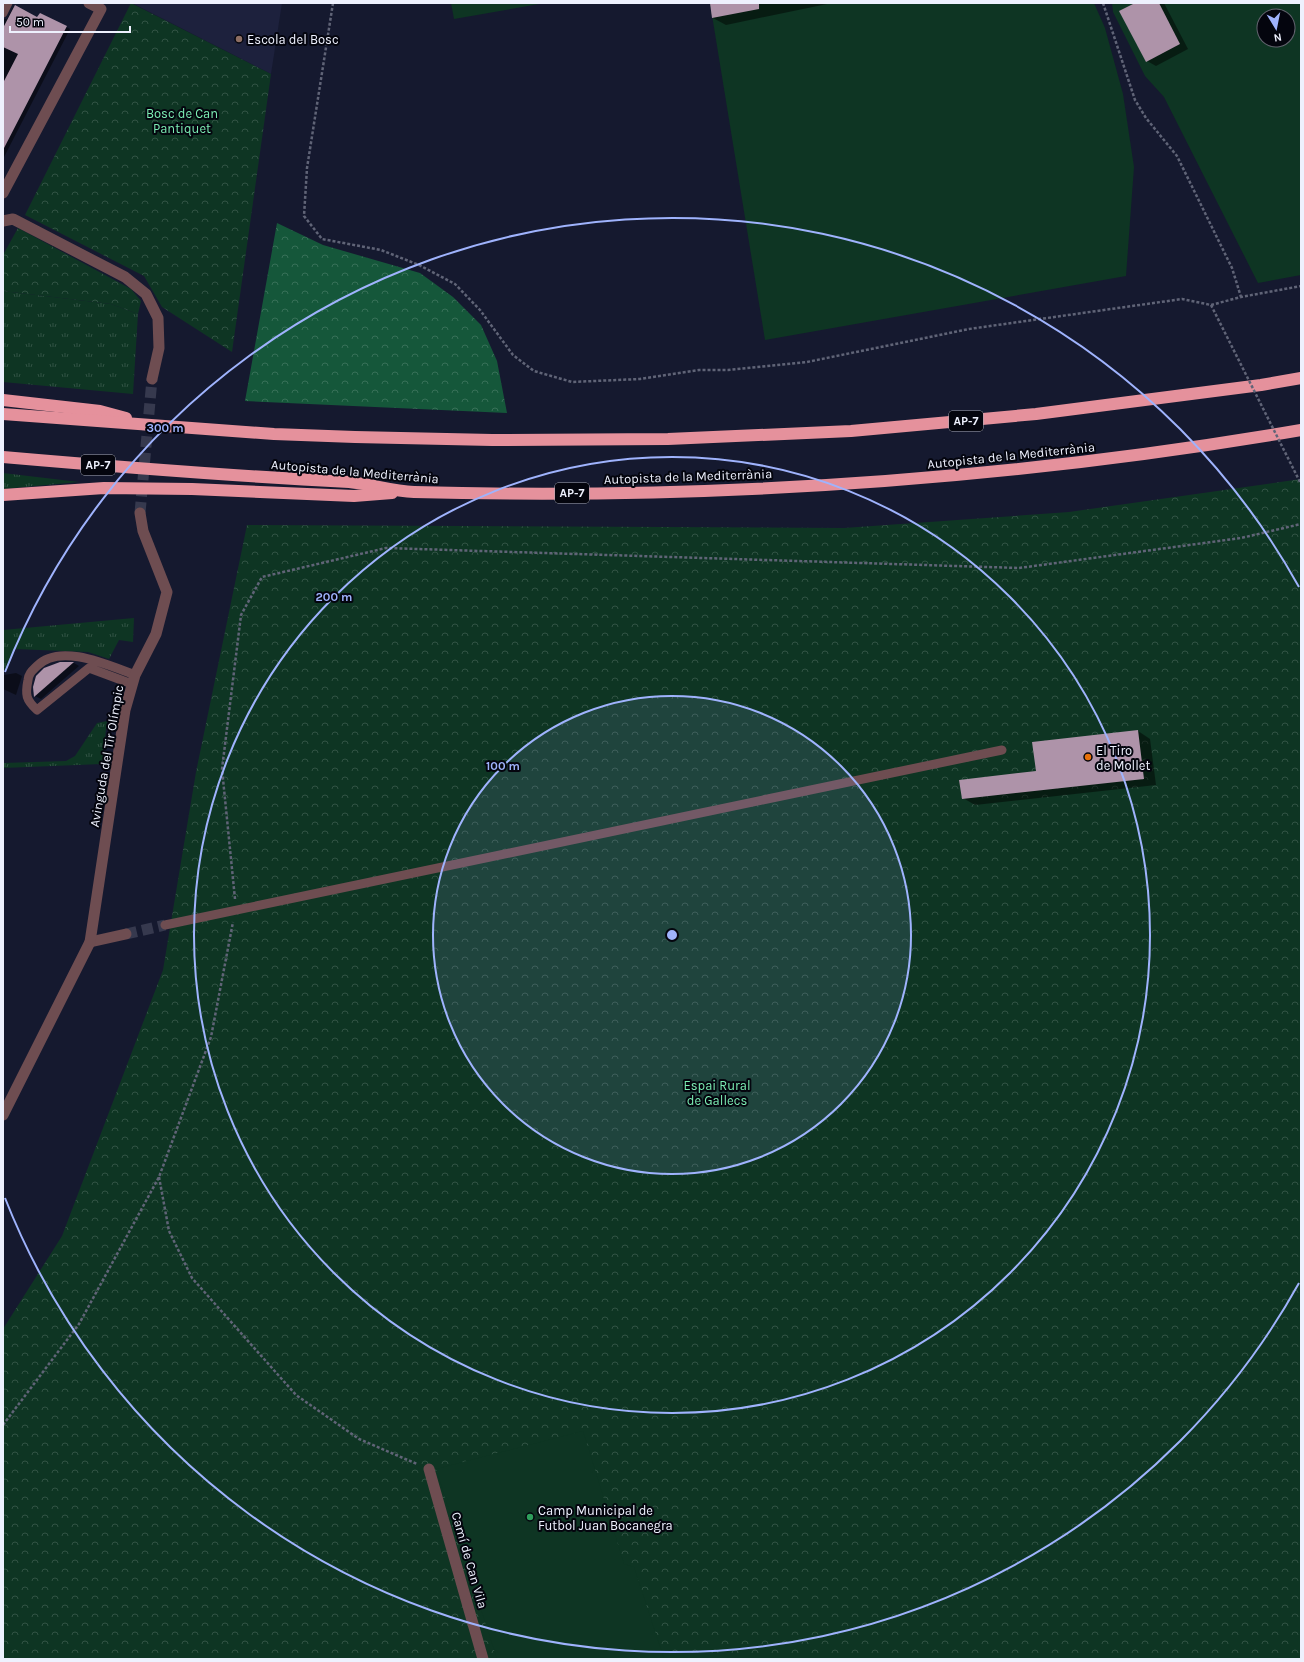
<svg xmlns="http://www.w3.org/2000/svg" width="1304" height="1662" font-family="Karla,sans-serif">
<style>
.built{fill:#1d213d}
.grass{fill:url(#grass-tufts)}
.forest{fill:url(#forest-crowns)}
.park{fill:url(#park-crowns)}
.pitch{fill:#0e3523;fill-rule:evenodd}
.shadow{fill:#0007}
.building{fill:#ae93a9}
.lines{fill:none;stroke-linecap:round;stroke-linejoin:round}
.minor-tunnel{stroke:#36394e;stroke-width:11;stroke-dasharray:11 5.5;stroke-linecap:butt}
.path{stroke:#606477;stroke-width:2.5;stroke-dasharray:3 2;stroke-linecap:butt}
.service{stroke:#6e4d51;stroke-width:9}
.minor{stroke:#6e4d51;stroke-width:11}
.motorway{stroke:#e5919c;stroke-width:12}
.path-bridge{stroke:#606477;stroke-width:2.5;stroke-dasharray:3 2;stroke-linecap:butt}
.ring{fill:none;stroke:#9fb3fd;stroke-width:2}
.education-dot{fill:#8d6e63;stroke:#04050e;stroke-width:1.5}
.food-dot{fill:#e8710a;stroke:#04050e;stroke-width:1.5}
.leisure-dot{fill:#2e9e5b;stroke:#04050e;stroke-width:1.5}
.labels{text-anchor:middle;stroke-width:4;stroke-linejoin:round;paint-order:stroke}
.shield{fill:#04050e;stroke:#a8aab6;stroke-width:1}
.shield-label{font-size:12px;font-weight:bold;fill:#eef1fe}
.poi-label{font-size:13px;fill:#eef1fe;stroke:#04050e;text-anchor:start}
.park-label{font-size:13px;fill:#7ceeb4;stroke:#04050e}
.street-label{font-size:13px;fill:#eef1fe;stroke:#04050e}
.centre{fill:#9fb3fd;stroke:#04050e;stroke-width:2}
.ring-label{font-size:12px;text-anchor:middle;font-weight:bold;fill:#9fb3fd;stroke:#04050e;stroke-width:4;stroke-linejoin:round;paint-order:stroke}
</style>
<defs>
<pattern id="grass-tufts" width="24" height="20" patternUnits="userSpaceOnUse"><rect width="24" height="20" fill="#0e3523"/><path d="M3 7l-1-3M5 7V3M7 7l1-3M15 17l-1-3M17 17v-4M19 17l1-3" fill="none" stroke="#315344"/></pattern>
<pattern id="forest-crowns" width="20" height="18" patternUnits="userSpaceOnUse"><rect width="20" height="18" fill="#15573a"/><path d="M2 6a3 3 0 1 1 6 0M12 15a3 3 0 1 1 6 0" fill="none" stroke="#377058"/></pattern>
<pattern id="park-crowns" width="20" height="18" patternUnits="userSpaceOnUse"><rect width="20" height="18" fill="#0e3523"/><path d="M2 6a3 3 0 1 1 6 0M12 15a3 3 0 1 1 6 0" fill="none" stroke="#315344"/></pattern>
</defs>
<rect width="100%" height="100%" fill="#15192f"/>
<path class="built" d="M 132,3 L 282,3 L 271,74 Z"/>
<g class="grass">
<path d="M 3,291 L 111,304 L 138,314 L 133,394 L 3,382 Z"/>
<path d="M 3,473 L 79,482 L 3,489 Z"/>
<path d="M 134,618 L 133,642 L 119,640 L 109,659 L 88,652 L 15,649 L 3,673 L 3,630 Z"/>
<path d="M 107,721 L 102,764 L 3,768 L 3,763 L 66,761 L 75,756 L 97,723 Z"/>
</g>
<path class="forest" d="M 277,223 L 323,245 L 420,273 L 453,297 L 481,325 L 497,361 L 507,413 L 245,401 Z"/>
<g class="park">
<path d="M 131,3 L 271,74 L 232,352 L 162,307 L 144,276 L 25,215 Z"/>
<path d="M 18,228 L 131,289 L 141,301 L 138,314 L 111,304 L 3,291 L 3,255 Z"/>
<path d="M 1301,479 L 1301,1659 L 3,1659 L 3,1329 L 62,1236 L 163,970 L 196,772 L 247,525 L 844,528 L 1069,512 Z"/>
</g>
<g class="pitch">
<path d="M 451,3 L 545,3 L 454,19 Z"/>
<path d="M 710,3 L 1094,3 L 1105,28 L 1123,94 L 1134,167 L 1126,276 L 765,340 Z"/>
<path d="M 1112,3 L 1301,3 L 1301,275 L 1258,283 L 1164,97 L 1145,76 L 1113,12 ZM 1264,16 L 1288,16 L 1288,40 L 1264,40 Z"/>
<path d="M 583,1431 L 624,1564 L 634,1567 L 664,1659 L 497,1659 L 436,1469 Z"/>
</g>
<g class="shadow">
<path d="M 711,3 L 832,3 L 726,25 L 713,18 Z"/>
<path d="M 1137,3 L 1164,3 L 1188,49 L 1156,66 L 1147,61 Z"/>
<path d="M 14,6 L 38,19 L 40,14 L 70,29 L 3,159 L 3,19 L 7,19 Z"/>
<path d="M 60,663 L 74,663 L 79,666 L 41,699 L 35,696 L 34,687 Z"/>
<path d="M 16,673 L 22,676 L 16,695 L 3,689 L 3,679 L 4,675 Z"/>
<path d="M 1138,731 L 1150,739 L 1156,785 L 975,805 L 963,798 L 1037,772 Z"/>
</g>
<g class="building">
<path d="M 710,3 L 759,3 L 759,9 L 712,18 Z"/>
<path d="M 1135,3 L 1159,3 L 1180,44 L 1146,62 L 1119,11 Z"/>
<path d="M 15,5 L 37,17 L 40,13 L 67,26 L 3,150 L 3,83 L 18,54 L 3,47 L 3,28 Z"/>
<path d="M 60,662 L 74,662 L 34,697 L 33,687 L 36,676 L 44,668 Z"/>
<path d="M 1138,730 L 1144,779 L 962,799 L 959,780 L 1036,771 L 1032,742 Z"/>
</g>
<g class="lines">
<g class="minor-tunnel">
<path d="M 140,513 L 152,379"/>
<path d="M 126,934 L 165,925"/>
</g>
<g class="path">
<path d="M 333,3 L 307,168 L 304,216 L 322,239 L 381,250 L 419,265 L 455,284 L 480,310 L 513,355 L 534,371 L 572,382 L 640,379 L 699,370 L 728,370 L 807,362 L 969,329 L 1182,299 L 1211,305 L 1241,297 L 1301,286"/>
<path d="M 1103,3 L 1135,100 L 1146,118 L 1177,156 L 1232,268 L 1241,297"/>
<path d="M 235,899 L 222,769 L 241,615 L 262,577 L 386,548 L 1019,568 L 1241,538 L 1301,524"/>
<path d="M 159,1177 L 169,1231 L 192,1278 L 296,1395 L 359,1439 L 417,1464"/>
<path d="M 3,1425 L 79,1324 L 159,1177 L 211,1037 L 233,922"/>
</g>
<g class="service">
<path d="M 3,13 L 8,3"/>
<path d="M 132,684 L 89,668 L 37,710 C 26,700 25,695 28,680 C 29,673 32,671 37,666 C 60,642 110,666 135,675"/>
<path d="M 165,925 L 1002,750"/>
</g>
<g class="minor">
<path d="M 3,193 L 101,9 L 89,3"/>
<path d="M 3,221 L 13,219 L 125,277 L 146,294 L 158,318 L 159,348 L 152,379"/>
<path d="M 90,942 L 126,934"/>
<path d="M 3,1115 L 90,942 L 125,710 L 135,675 L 156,634 L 167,592 L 143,531 L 140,513"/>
<path d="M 429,1469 L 483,1659"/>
</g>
<g class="motorway">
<path d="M 3,400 L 100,411 L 126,418"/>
<path d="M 3,414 L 274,434 L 355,437 L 492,440 L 668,439 L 851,431 L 1036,414 L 1261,385 L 1301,378"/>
<path d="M 3,457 C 118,467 234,476 349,482 C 371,484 392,491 414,492 C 710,500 1009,480 1301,430"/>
<path d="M 3,495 L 104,488 L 192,489 L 354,496 L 392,493"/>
</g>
<path class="path-bridge" d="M 1211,305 L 1301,484"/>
</g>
<circle cx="672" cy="935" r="239" fill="#9fb3fd" fill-opacity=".12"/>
<g class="ring">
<circle cx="672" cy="935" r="239"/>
<circle cx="672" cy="935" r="478"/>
<path d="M1299 1283A717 717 0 0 1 5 1198M5 672A717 717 0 0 1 1299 587"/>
</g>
<circle class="education-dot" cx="239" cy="39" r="4"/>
<circle class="food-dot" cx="1088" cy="757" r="4"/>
<circle class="leisure-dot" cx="530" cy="1517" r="4"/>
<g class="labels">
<g class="shield">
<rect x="949" y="411" width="34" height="20" rx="3"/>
<rect x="81" y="455" width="34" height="20" rx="3"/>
<rect x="555" y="483" width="34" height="20" rx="3"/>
</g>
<g class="shield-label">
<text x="966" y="425">AP-7</text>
<text x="98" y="469">AP-7</text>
<text x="572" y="497">AP-7</text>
</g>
<g class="poi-label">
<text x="247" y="44">Escola del Bosc</text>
<text x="1096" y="755">El Tiro<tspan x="1096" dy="15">de Mollet</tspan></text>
<text x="538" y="1515">Camp Municipal de<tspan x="538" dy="15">Futbol Juan Bocanegra</tspan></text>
</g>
<g class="park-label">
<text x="182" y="118">Bosc de Can<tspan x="182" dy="15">Pantiquet</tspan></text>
<text x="717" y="1090">Espai Rural<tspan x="717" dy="15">de Gallecs</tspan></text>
</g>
<g class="street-label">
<text transform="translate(1011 455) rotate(-6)" y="5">Autopista de la Mediterrània</text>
<text transform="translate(355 471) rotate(5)" y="5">Autopista de la Mediterrània</text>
<text transform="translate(688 476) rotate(-2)" y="5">Autopista de la Mediterrània</text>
<text transform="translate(106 756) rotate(-80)" y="5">Avinguda del Tir Olímpic</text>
<text transform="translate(470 1560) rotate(74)" y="5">Camí de Can Vila</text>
</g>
</g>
<circle cx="672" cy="935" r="6" class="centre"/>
<g class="ring-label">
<text x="165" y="432">300 m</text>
<text x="334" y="601">200 m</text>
<text x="503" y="770">100 m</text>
</g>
<rect width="1304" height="1662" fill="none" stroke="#eef1fe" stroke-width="8"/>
<g transform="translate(1276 28) rotate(170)"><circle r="19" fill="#04050e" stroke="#62636e"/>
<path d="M0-3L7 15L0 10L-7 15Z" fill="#9fb3fd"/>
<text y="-6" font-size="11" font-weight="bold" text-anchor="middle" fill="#eef1fe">N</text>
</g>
<path d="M10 26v6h120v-6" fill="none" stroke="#eef1fe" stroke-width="2"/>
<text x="16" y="26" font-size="12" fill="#eef1fe" stroke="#04050e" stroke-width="3" paint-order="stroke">50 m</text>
</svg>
